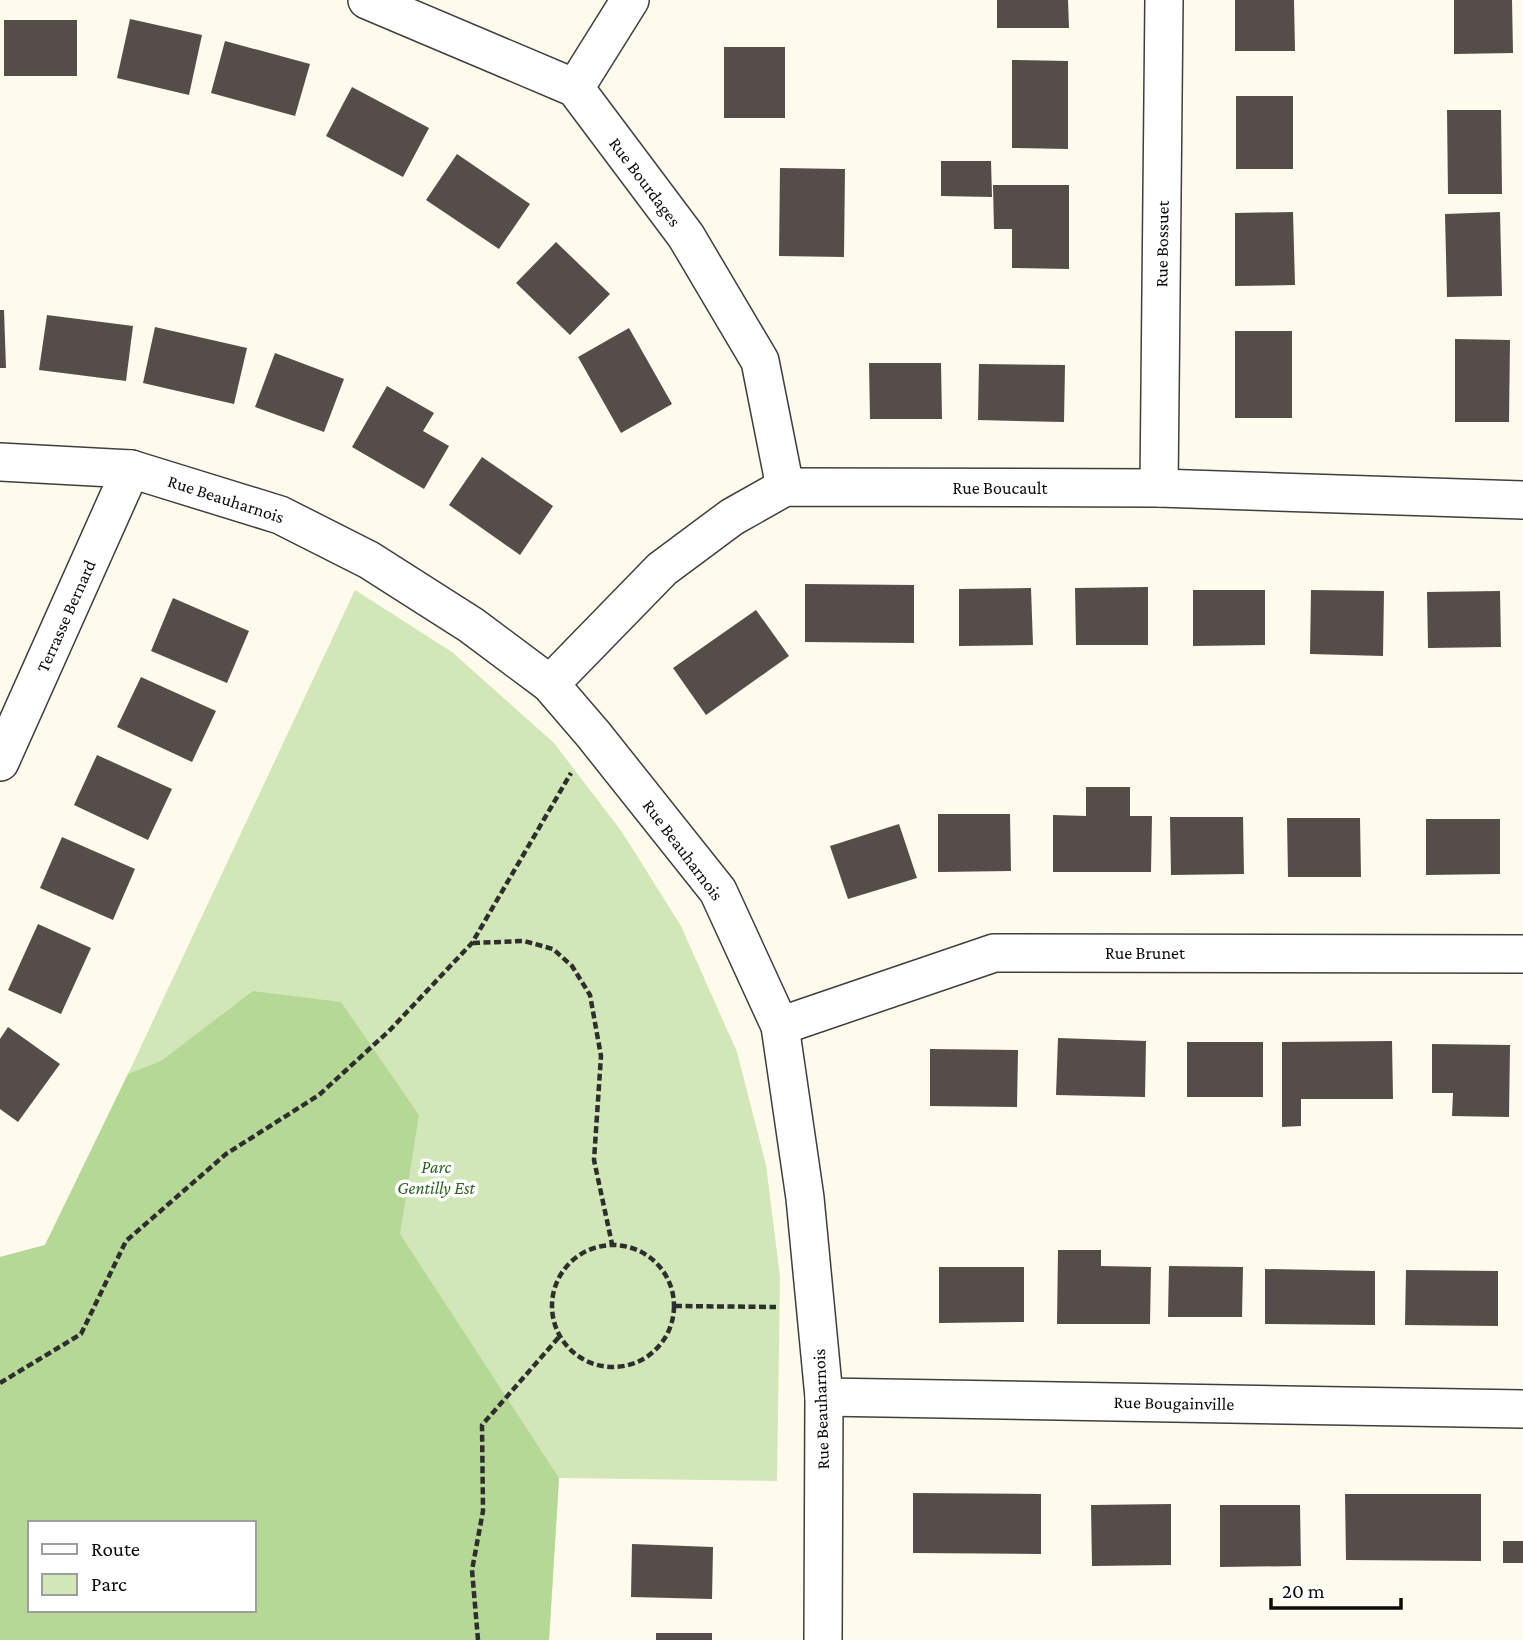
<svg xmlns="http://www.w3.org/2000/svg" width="1523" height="1640" font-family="'Crimson Pro',serif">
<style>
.green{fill:#d1e7b7;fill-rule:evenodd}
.forest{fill:#b6d897;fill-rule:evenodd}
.building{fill:#554d49}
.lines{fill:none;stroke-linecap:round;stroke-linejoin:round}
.minor-casing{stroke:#3f3f3f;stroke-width:40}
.path{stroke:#2e2e2e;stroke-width:4.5;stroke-dasharray:7 3.5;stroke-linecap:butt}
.minor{stroke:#fff;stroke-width:37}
.labels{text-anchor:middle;stroke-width:7;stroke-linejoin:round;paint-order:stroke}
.street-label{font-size:18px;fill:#0c0c0c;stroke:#fff}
.park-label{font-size:18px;font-style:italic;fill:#2e621f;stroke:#fff}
</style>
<rect width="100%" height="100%" fill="#fefaec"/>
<path class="green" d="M 355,590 L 452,652 L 554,743 L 622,832 L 681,926 L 737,1052 L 766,1165 L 780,1277 L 777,1481 L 559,1478 L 549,1640 L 0,1640 L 0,1257 L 45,1245 L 128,1074 ZM 30,1523 L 254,1523 L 254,1610 L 30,1610 Z"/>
<path class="forest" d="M 253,991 L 341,1002 L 419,1115 L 400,1234 L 559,1478 L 549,1640 L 0,1640 L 0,1257 L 45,1245 L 128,1074 L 161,1061 ZM 30,1523 L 254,1523 L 254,1610 L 30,1610 Z"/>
<g class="building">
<path d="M 997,0 L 1068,0 L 1069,28 L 997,28 Z"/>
<path d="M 1235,0 L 1294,0 L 1295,51 L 1235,51 Z"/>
<path d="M 1454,0 L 1512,0 L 1513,53 L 1454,54 Z"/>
<path d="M 130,19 L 202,35 L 189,95 L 117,78 Z"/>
<rect x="4" y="20" width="73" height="56"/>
<path d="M 225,41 L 310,64 L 295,116 L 211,93 Z"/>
<rect x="724" y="47" width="61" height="71"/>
<path d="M 1012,60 L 1068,61 L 1068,149 L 1012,148 Z"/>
<path d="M 352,87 L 429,128 L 403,177 L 326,136 Z"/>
<rect x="1236" y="96" width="57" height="73"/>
<path d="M 1447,110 L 1501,110 L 1502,194 L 1448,194 Z"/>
<path d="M 457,154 L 530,204 L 499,249 L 426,200 Z"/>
<path d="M 941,161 L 991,161 L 992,197 L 941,196 Z"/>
<path d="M 780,168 L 845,169 L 844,257 L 779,256 Z"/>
<path d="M 993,185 L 1069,185 L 1069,269 L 1012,268 L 1012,229 L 994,229 Z"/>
<path d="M 1293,212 L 1295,285 L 1235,286 L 1235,213 Z"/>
<path d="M 1500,212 L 1502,296 L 1447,297 L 1445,214 Z"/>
<path d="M 556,242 L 610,294 L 570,335 L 516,283 Z"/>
<path d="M 0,310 L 4,310 L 6,368 L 0,368 Z"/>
<path d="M 47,315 L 133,326 L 126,381 L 39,370 Z"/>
<path d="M 155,327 L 247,348 L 234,404 L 143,383 Z"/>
<path d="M 629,328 L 672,404 L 621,433 L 578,357 Z"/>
<rect x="1235" y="331" width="57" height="87"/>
<path d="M 1455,339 L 1510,340 L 1509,422 L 1455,422 Z"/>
<path d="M 275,353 L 344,379 L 324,432 L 255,407 Z"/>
<path d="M 869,363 L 941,363 L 942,419 L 870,419 Z"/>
<path d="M 979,364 L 1065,365 L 1064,422 L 978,420 Z"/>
<path d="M 387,386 L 434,413 L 423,431 L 449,446 L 424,489 L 352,447 Z"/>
<path d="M 482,457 L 553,506 L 520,555 L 449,505 Z"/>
<path d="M 805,584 L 914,585 L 914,643 L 805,642 Z"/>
<path d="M 1148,587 L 1148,645 L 1076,645 L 1075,588 Z"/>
<path d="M 1031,588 L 1033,645 L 959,646 L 959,589 Z"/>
<path d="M 1193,590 L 1265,590 L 1265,645 L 1193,646 Z"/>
<path d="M 1311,590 L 1384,591 L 1383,656 L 1310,654 Z"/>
<path d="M 1500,591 L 1501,647 L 1428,648 L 1427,592 Z"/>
<path d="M 173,598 L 249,631 L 227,683 L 151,651 Z"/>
<path d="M 756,610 L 789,656 L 706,715 L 673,668 Z"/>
<path d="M 141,677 L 216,711 L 192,762 L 117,727 Z"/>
<path d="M 97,755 L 172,789 L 148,840 L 74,805 Z"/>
<path d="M 1086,787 L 1130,787 L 1130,816 L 1152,816 L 1151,872 L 1053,872 L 1053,815 L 1086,816 Z"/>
<path d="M 938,814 L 1010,814 L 1011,871 L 938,872 Z"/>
<path d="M 1170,817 L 1243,817 L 1244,874 L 1171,875 Z"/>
<path d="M 1287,818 L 1360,818 L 1361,877 L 1288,877 Z"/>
<path d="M 1426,819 L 1500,819 L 1500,874 L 1426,875 Z"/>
<path d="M 899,824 L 917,878 L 848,899 L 830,846 Z"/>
<path d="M 62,837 L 135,869 L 113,920 L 40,888 Z"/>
<path d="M 38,924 L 91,948 L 61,1014 L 8,990 Z"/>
<path d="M 8,1027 L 60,1064 L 18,1122 L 0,1109 L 0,1039 Z"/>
<path d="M 1058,1038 L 1146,1041 L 1145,1097 L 1056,1095 Z"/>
<path d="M 1392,1041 L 1393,1099 L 1301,1099 L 1301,1126 L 1282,1127 L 1282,1042 Z"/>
<rect x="1187" y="1042" width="76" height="55"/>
<path d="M 1432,1044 L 1510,1045 L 1509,1117 L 1452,1116 L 1453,1093 L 1432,1093 Z"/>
<path d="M 930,1049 L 1018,1050 L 1017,1107 L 930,1106 Z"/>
<path d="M 1058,1250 L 1101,1250 L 1101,1266 L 1151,1267 L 1150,1324 L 1057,1324 Z"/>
<path d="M 1169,1266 L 1243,1267 L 1242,1317 L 1168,1317 Z"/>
<path d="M 939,1267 L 1024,1267 L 1024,1322 L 939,1323 Z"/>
<path d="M 1265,1269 L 1375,1271 L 1375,1325 L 1265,1324 Z"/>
<path d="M 1406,1270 L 1498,1271 L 1498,1326 L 1405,1325 Z"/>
<path d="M 913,1493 L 1041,1494 L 1041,1554 L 913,1553 Z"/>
<path d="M 1345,1494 L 1481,1494 L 1481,1561 L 1346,1560 Z"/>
<path d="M 1171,1504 L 1171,1565 L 1092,1566 L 1091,1505 Z"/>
<path d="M 1220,1505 L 1300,1505 L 1301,1566 L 1220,1567 Z"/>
<rect x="1503" y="1541" width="20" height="22"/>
<path d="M 632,1544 L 713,1547 L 712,1599 L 631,1597 Z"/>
<rect x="656" y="1633" width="56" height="7"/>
</g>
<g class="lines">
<g class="minor-casing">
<g id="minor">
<path d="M 367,0 L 575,88 L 686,236 L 760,361 L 785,487"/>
<path d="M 575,88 L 630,0"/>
<path d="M 0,462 L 131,469 L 280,515 L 369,560 L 471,625 L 550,684 L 593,734 L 718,891 L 780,1026 L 805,1198 L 824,1397 L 823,1640"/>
<path d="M 1159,488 L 1164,0"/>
<path d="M 550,684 L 662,569 L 732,517 L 785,487 L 1159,488 L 1523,500"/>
<path d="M 0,762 L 131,469"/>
<path d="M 780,1026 L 994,953 L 1523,954"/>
<path d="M 824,1397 L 1523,1409"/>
</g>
</g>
<g class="path">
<path d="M 473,943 L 524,941 L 553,949 L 572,966 L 590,995 L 601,1056 L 594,1160 L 612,1244"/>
<circle cx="613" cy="1306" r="61"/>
<path d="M 675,1306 L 776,1307"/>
<path d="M 0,1383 L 81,1334 L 126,1241 L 226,1154 L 319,1095 L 390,1030 L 472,943 L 571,773"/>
<path d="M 478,1640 L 472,1570 L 483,1511 L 482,1425 L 559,1337"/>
</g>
<use href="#minor" class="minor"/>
</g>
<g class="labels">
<g class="street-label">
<text transform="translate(645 182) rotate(53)" y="6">Rue Bourdages</text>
<text transform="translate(1162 244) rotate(-89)" y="6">Rue Bossuet</text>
<text x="1000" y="494">Rue Boucault</text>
<text transform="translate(226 499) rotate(18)" y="6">Rue Beauharnois</text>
<text transform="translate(66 616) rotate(-66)" y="6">Terrasse Bernard</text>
<text transform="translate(683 850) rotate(53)" y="6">Rue Beauharnois</text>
<text x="1145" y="959">Rue Brunet</text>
<text transform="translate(1174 1403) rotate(1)" y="6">Rue Bougainville</text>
<text transform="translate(821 1409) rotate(-92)" y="6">Rue Beauharnois</text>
</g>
<g class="park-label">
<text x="436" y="1173">Parc<tspan x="436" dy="21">Gentilly Est</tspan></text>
</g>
</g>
<rect x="28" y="1521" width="228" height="91" fill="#ffffff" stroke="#9e9e9e" stroke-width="2"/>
<rect x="42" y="1544" width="35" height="10" fill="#ffffff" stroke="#9e9e9e" stroke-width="2"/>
<text x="91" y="1556" font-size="21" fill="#0c0c0c">Route</text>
<rect x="42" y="1574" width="35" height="21" fill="#d1e7b7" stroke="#9e9e9e" stroke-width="2"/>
<text x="91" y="1591" font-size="21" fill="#0c0c0c">Parc</text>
<path d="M1271 1598v10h130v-10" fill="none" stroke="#0c0c0c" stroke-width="3.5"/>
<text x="1282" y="1598" font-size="21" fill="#0c0c0c" stroke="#ffffff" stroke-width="5" paint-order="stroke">20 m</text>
</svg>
